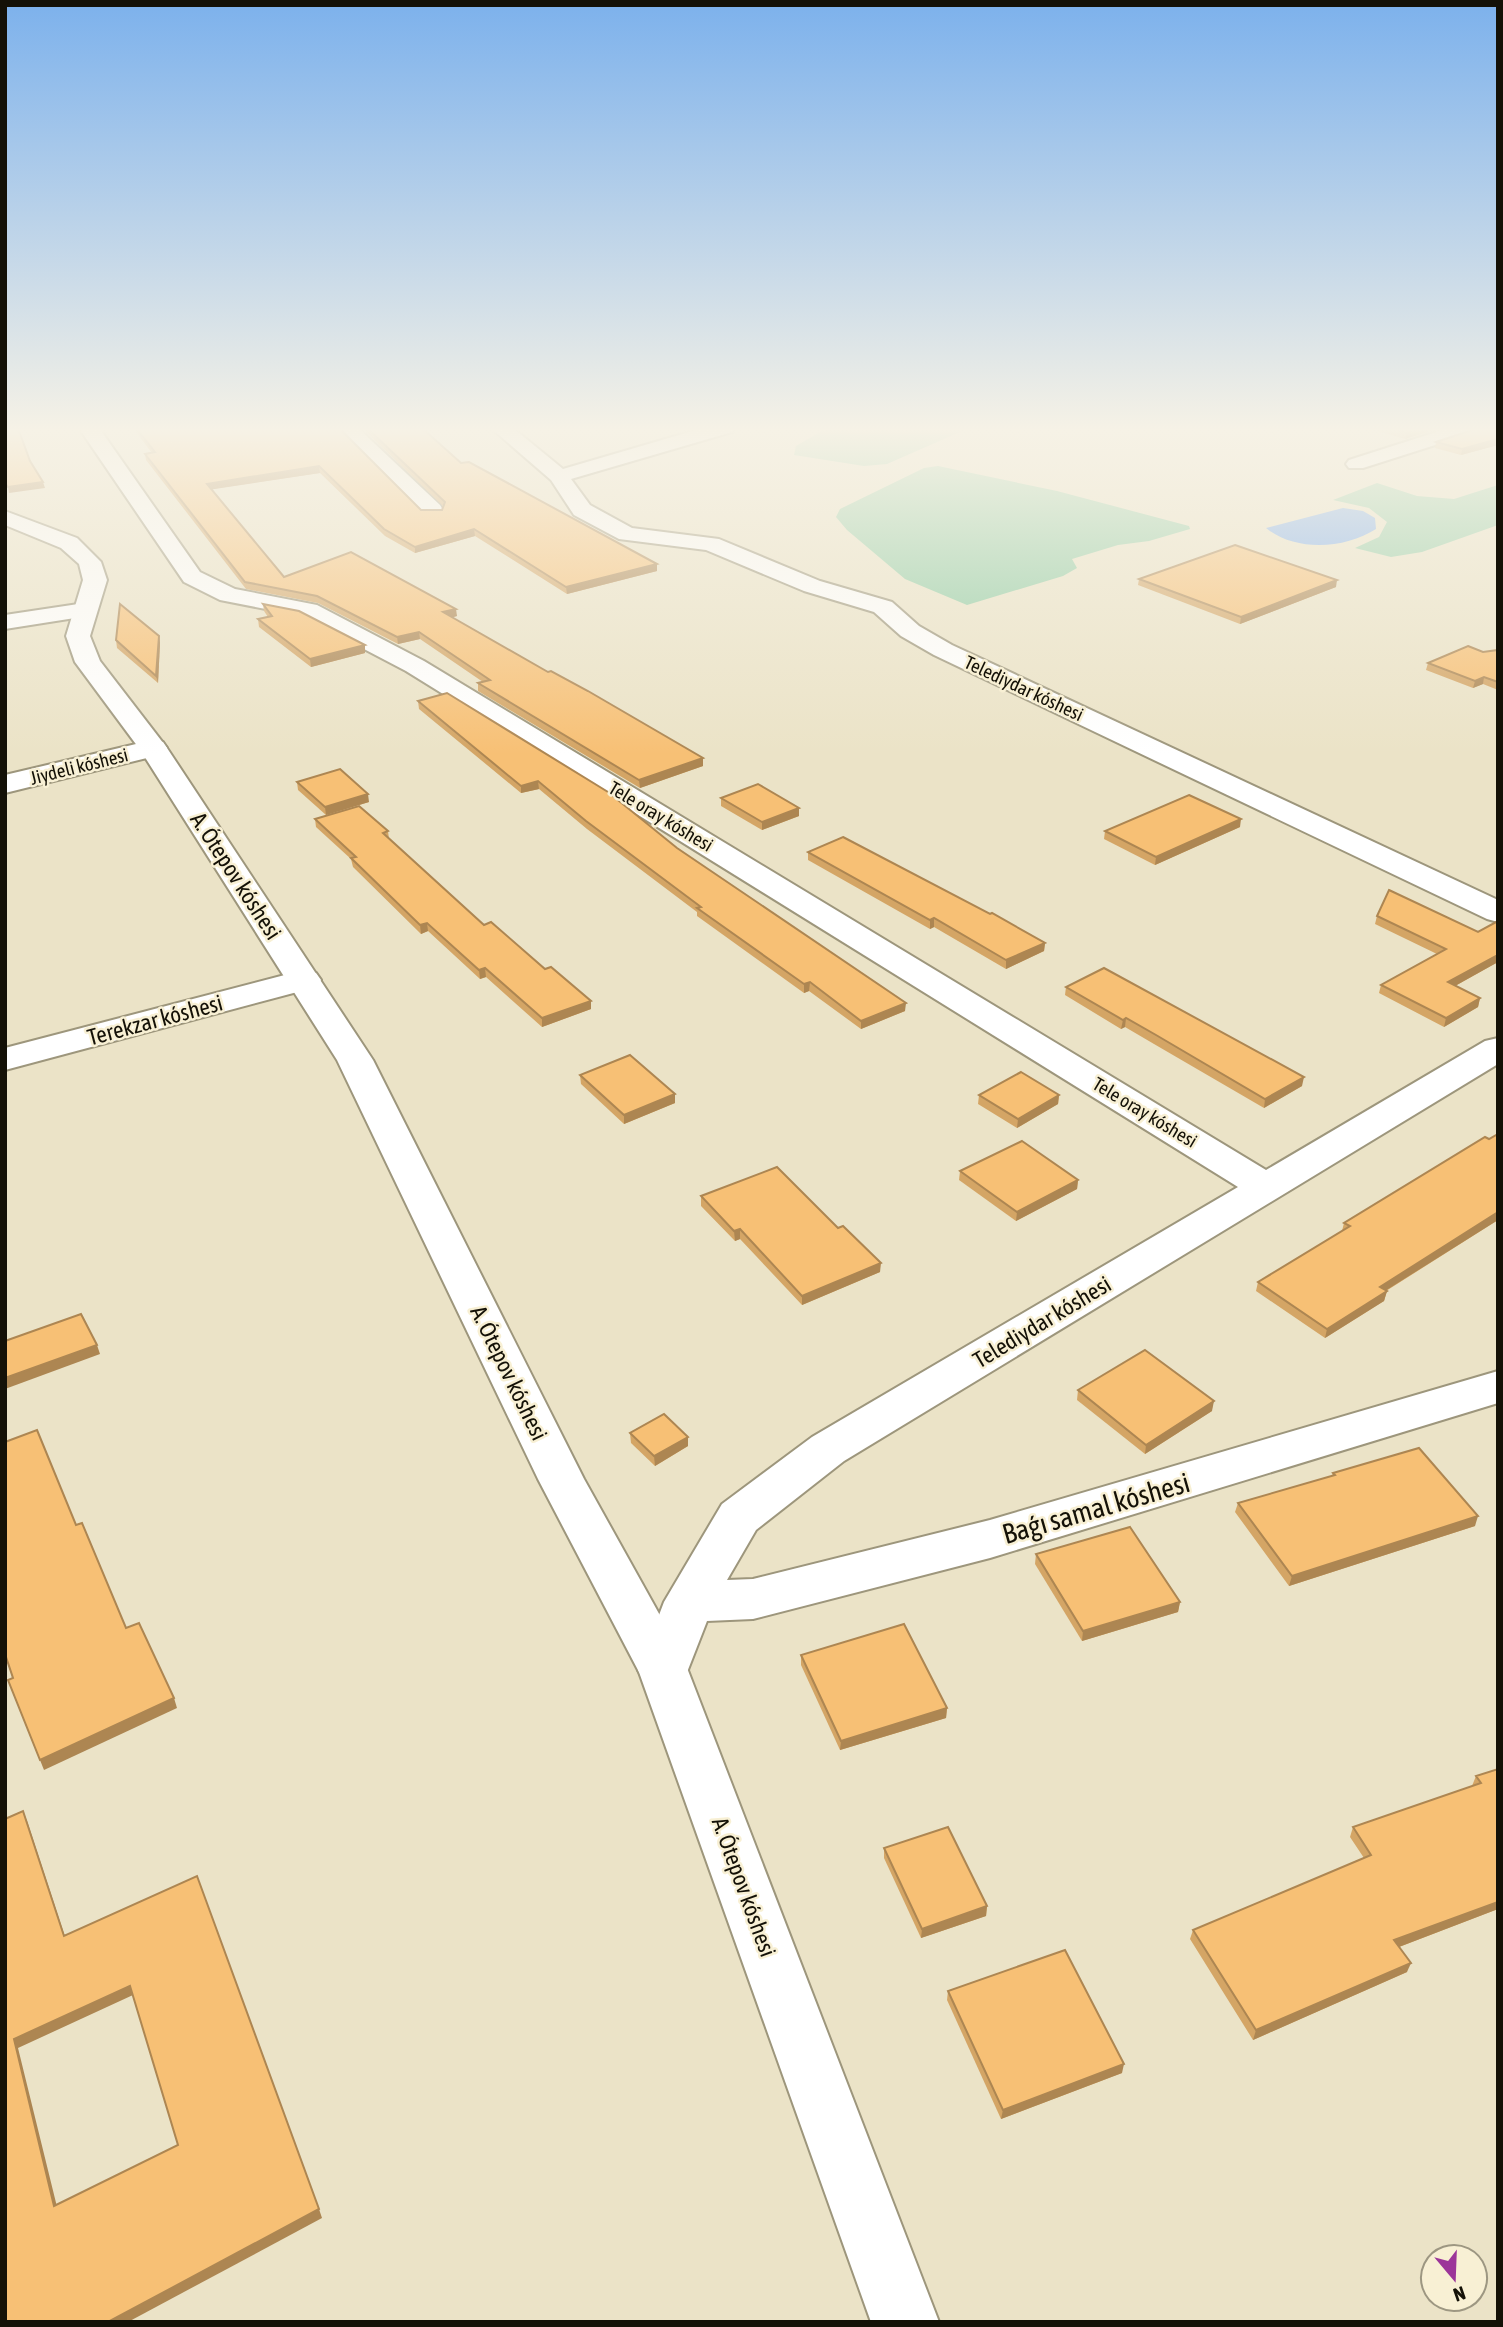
<svg xmlns="http://www.w3.org/2000/svg" width="1503" height="2327" font-family="'Asap Condensed',sans-serif">
<style>
.green{fill:#8fcca4}
.water{fill:#7badf1}
.lines{fill:none;stroke-linecap:round;stroke-linejoin:round}
.street-casing{stroke:#9d967c;stroke-width:4}
.secondary-casing{stroke:#9d967c;stroke-width:4}
.street{fill:#fff;fill-rule:evenodd}
.secondary{fill:#fff;fill-rule:evenodd}
.wall{fill:#d4a565}
.shaded-wall{fill:#ad8652}
.building{fill:#f7c075;stroke:#ad8652;stroke-width:2;fill-rule:evenodd}
.labels{text-anchor:middle;stroke-width:5;stroke-linejoin:round;paint-order:stroke}
.far-street-label{font-size:19px;fill:#141107;stroke:#f8f0d4}
.street-label{font-size:23px;fill:#141107;stroke:#f8f0d4}
.near-street-label{font-size:28px;fill:#141107;stroke:#f8f0d4}
</style>
<rect width="100%" height="100%" fill="#ebe3c7"/>
<g class="green">
<path d="M 827,428 L 969,428 L 887,464 L 864,466 L 794,455 L 796,446 Z"/>
<path d="M 938,466 L 1057,491 L 1189,526 L 1190,529 L 1149,541 L 1118,545 L 1072,559 L 1077,568 L 1063,576 L 967,605 L 905,579 L 847,530 L 836,517 L 840,509 L 924,468 Z"/>
<path d="M 1377,483 L 1417,496 L 1454,499 L 1498,485 L 1498,525 L 1422,552 L 1391,557 L 1355,548 L 1379,537 L 1387,522 L 1369,508 L 1333,500 Z"/>
</g>
<path class="water" d="M 1343,508 L 1363,511 L 1375,518 L 1376,529 C 1345,549 1295,552 1266,528 Z"/>
<g class="lines">
<g class="street-casing">
<g id="street">
<path d="M 79,428 L 99,428 L 200,572 L 235,589 L 317,605 L 424,661 L 1266,1170 L 1485,1041 L 1498,1038 L 1498,1064 L 844,1461 L 756,1530 L 727,1580 L 753,1579 L 990,1520 L 1498,1371 L 1498,1403 L 990,1558 L 753,1619 L 707,1621 L 682,1685 L 664,1691 L 646,1685 L 638,1670 L 664,1602 L 722,1504 L 812,1437 L 1238,1187 L 406,671 L 301,616 L 220,600 L 184,582 Z"/>
<path d="M 337,428 L 358,428 L 440,505 L 443,510 L 440,515 L 424,515 Z"/>
<path d="M 491,428 L 513,428 L 563,469 L 703,428 L 735,428 L 732,432 L 571,479 L 590,505 L 632,528 L 719,539 L 820,581 L 892,602 L 919,626 L 952,645 L 1498,900 L 1498,922 L 1487,919 L 934,655 L 901,636 L 874,612 L 804,591 L 706,550 L 619,539 L 574,515 L 551,480 Z"/>
<path d="M 1449,428 L 1479,428 L 1476,432 L 1363,468 L 1349,468 L 1346,464 L 1349,460 Z"/>
<path d="M 85,603 L 94,605 L 97,610 L 94,615 L 5,629 L 5,615 Z"/>
<path d="M 153,740 L 163,742 L 167,748 L 163,754 L 5,793 L 5,775 Z"/>
<path d="M 304,970 L 316,973 L 321,980 L 316,987 L 5,1070 L 5,1048 Z"/>
</g>
</g>
<g class="secondary-casing">
<path id="secondary" d="M 5,511 L 77,538 L 101,562 L 107,580 L 90,636 L 100,661 L 167,748 L 373,1060 L 584,1479 L 682,1655 L 939,2322 L 871,2322 L 639,1672 L 538,1479 L 337,1060 L 141,751 L 75,662 L 66,636 L 83,580 L 79,564 L 61,548 L 5,525 Z"/>
</g>
<use href="#street" class="street"/>
<use href="#secondary" class="secondary"/>
</g>
<g class="wall">
<path d="M 133,428 L 339,428 L 421,510 L 442,510 L 443,506 L 362,428 L 422,428 L 461,463 L 657,564 L 657,571 L 567,594 L 475,536 L 415,553 L 385,536 L 320,473 L 212,489 L 284,577 L 457,616 L 452,617 L 548,672 L 703,758 L 703,766 L 640,788 L 478,691 L 478,683 L 483,682 L 420,639 L 398,644 L 318,603 L 246,589 L 146,460 L 145,454 L 152,453 Z"/>
<path d="M 1368,428 L 1440,428 L 1405,439 Z"/>
<path d="M 1498,428 L 1498,445 L 1461,455 L 1435,448 L 1436,442 Z"/>
<path d="M 1139,579 L 1336,587 L 1240,624 L 1138,585 Z"/>
<path d="M 263,604 L 365,653 L 311,667 L 259,627 L 258,619 L 268,617 L 264,611 Z"/>
<path d="M 159,636 L 160,643 L 158,683 L 117,648 L 116,640 Z"/>
<path d="M 1498,650 L 1498,690 L 1483,684 L 1473,688 L 1426,670 L 1428,663 Z"/>
<path d="M 418,701 L 677,848 L 905,1011 L 861,1029 L 809,991 L 804,993 L 697,916 L 697,912 L 587,829 L 539,789 L 521,793 L 419,709 Z"/>
<path d="M 297,782 L 369,802 L 326,815 L 298,790 Z"/>
<path d="M 721,798 L 799,808 L 799,816 L 762,830 L 721,806 Z"/>
<path d="M 315,819 L 388,831 L 389,839 L 484,925 L 591,1009 L 542,1027 L 486,977 L 480,979 L 428,931 L 421,934 L 353,867 L 351,859 L 316,827 Z"/>
<path d="M 1240,827 L 1155,865 L 1104,839 L 1105,831 Z"/>
<path d="M 808,852 L 1045,943 L 1044,951 L 1006,969 L 934,927 L 930,929 L 808,860 Z"/>
<path d="M 1377,916 L 1478,932 L 1498,921 L 1498,962 L 1455,986 L 1480,998 L 1478,1007 L 1444,1027 L 1379,993 L 1381,985 L 1437,954 L 1375,924 Z"/>
<path d="M 1066,987 L 1302,1086 L 1264,1108 L 1154,1044 L 1125,1027 L 1121,1029 L 1065,995 Z"/>
<path d="M 580,1075 L 675,1094 L 675,1103 L 624,1124 L 581,1084 Z"/>
<path d="M 979,1095 L 1059,1095 L 1058,1104 L 1017,1128 L 978,1104 Z"/>
<path d="M 1498,1134 L 1498,1220 L 1386,1291 L 1387,1291 L 1384,1301 L 1325,1338 L 1256,1291 L 1258,1282 L 1342,1231 L 1344,1223 Z"/>
<path d="M 960,1171 L 1078,1180 L 1077,1189 L 1016,1221 L 959,1180 Z"/>
<path d="M 701,1196 L 838,1228 L 880,1272 L 802,1305 L 740,1239 L 735,1241 L 701,1206 Z"/>
<path d="M 1078,1390 L 1212,1411 L 1145,1454 L 1077,1400 Z"/>
<path d="M 630,1433 L 688,1446 L 655,1466 L 631,1443 Z"/>
<path d="M 1333,1473 L 1475,1526 L 1289,1586 L 1235,1512 L 1238,1503 L 1332,1476 Z"/>
<path d="M 1036,1554 L 1180,1602 L 1178,1612 L 1082,1641 L 1035,1564 Z"/>
<path d="M 801,1655 L 947,1708 L 946,1718 L 840,1750 L 801,1665 Z"/>
<path d="M 1498,1769 L 1498,1909 L 1399,1947 L 1407,1972 L 1253,2040 L 1190,1939 L 1193,1930 L 1364,1858 L 1350,1837 L 1353,1827 L 1472,1786 L 1476,1776 Z"/>
<path d="M 884,1848 L 987,1906 L 986,1916 L 921,1938 L 884,1858 Z"/>
<path d="M 948,1991 L 1122,2073 L 1001,2119 L 947,2000 Z"/>
</g>
<g class="shaded-wall">
<path d="M 1422,428 L 1440,428 L 1405,439 L 1407,433 Z"/>
<path d="M 1498,439 L 1498,445 L 1461,455 L 1462,449 Z"/>
<path d="M 319,466 L 320,473 L 208,490 L 207,484 Z"/>
<path d="M 43,482 L 45,488 L 9,493 L 8,487 Z"/>
<path d="M 474,529 L 475,536 L 415,553 L 415,547 Z"/>
<path d="M 657,564 L 657,571 L 567,594 L 566,587 Z"/>
<path d="M 1337,580 L 1336,587 L 1240,624 L 1241,617 Z"/>
<path d="M 456,609 L 457,616 L 444,620 L 443,612 Z"/>
<path d="M 419,632 L 420,639 L 398,644 L 397,637 Z"/>
<path d="M 159,636 L 160,643 L 158,683 L 156,676 Z"/>
<path d="M 365,645 L 365,653 L 311,667 L 310,659 Z"/>
<path d="M 1484,677 L 1483,684 L 1473,688 L 1475,681 Z"/>
<path d="M 703,758 L 703,766 L 640,788 L 639,780 Z"/>
<path d="M 538,781 L 539,789 L 521,793 L 521,786 Z"/>
<path d="M 368,794 L 369,802 L 326,815 L 325,807 Z"/>
<path d="M 799,808 L 799,816 L 762,830 L 762,822 Z"/>
<path d="M 1241,819 L 1240,827 L 1155,865 L 1156,857 Z"/>
<path d="M 934,918 L 934,927 L 930,929 L 930,920 Z"/>
<path d="M 427,923 L 428,931 L 421,934 L 420,925 Z"/>
<path d="M 1045,943 L 1044,951 L 1006,969 L 1006,960 Z"/>
<path d="M 1498,955 L 1498,962 L 1446,991 L 1448,982 Z"/>
<path d="M 485,968 L 486,977 L 480,979 L 479,970 Z"/>
<path d="M 810,982 L 809,991 L 804,993 L 804,984 Z"/>
<path d="M 1480,998 L 1478,1007 L 1444,1027 L 1446,1018 Z"/>
<path d="M 591,1001 L 591,1009 L 542,1027 L 542,1018 Z"/>
<path d="M 906,1003 L 905,1011 L 861,1029 L 861,1021 Z"/>
<path d="M 1126,1018 L 1125,1027 L 1121,1029 L 1123,1020 Z"/>
<path d="M 1304,1077 L 1302,1086 L 1264,1108 L 1265,1099 Z"/>
<path d="M 675,1094 L 675,1103 L 624,1124 L 624,1115 Z"/>
<path d="M 1059,1095 L 1058,1104 L 1017,1128 L 1018,1119 Z"/>
<path d="M 1078,1180 L 1077,1189 L 1016,1221 L 1017,1212 Z"/>
<path d="M 1498,1212 L 1498,1220 L 1377,1296 L 1380,1287 Z"/>
<path d="M 740,1229 L 740,1239 L 735,1241 L 734,1231 Z"/>
<path d="M 881,1263 L 880,1272 L 802,1305 L 802,1296 Z"/>
<path d="M 1387,1291 L 1384,1301 L 1325,1338 L 1327,1329 Z"/>
<path d="M 97,1345 L 100,1354 L 5,1389 L 5,1378 Z"/>
<path d="M 1214,1401 L 1212,1411 L 1145,1454 L 1146,1445 Z"/>
<path d="M 688,1437 L 688,1446 L 655,1466 L 654,1456 Z"/>
<path d="M 1478,1516 L 1475,1526 L 1289,1586 L 1292,1576 Z"/>
<path d="M 1180,1602 L 1178,1612 L 1082,1641 L 1083,1631 Z"/>
<path d="M 174,1698 L 177,1708 L 44,1770 L 40,1760 Z"/>
<path d="M 947,1708 L 946,1718 L 840,1750 L 841,1741 Z"/>
<path d="M 23,1811 L 27,1821 L 68,1946 L 64,1936 Z"/>
<path d="M 1498,1902 L 1498,1909 L 1391,1950 L 1394,1940 Z"/>
<path d="M 987,1906 L 986,1916 L 921,1938 L 922,1929 Z"/>
<path d="M 1411,1963 L 1407,1972 L 1253,2040 L 1256,2030 Z"/>
<path d="M 130,1986 L 133,1995 L 18,2048 L 59,2215 L 54,2206 L 14,2039 Z"/>
<path d="M 1124,2064 L 1122,2073 L 1001,2119 L 1003,2110 Z"/>
<path d="M 319,2209 L 322,2218 L 128,2322 L 108,2322 Z"/>
</g>
<g class="building">
<path d="M 5,428 L 18,428 L 30,461 L 43,482 L 8,487 L 5,483 Z"/>
<path d="M 136,428 L 339,428 L 421,510 L 442,510 L 445,502 L 367,428 L 422,428 L 461,463 L 469,462 L 657,564 L 566,587 L 474,529 L 415,547 L 384,529 L 319,466 L 207,484 L 284,577 L 351,552 L 456,609 L 443,612 L 548,672 L 551,671 L 588,691 L 703,758 L 639,780 L 478,683 L 490,680 L 419,632 L 397,637 L 317,596 L 245,582 L 145,454 L 155,452 Z"/>
<path d="M 1390,428 L 1422,428 L 1407,433 Z"/>
<path d="M 1478,428 L 1498,428 L 1498,439 L 1462,449 L 1436,442 Z"/>
<path d="M 1235,545 L 1337,580 L 1241,617 L 1139,579 Z"/>
<path d="M 120,604 L 159,636 L 156,676 L 116,640 Z"/>
<path d="M 263,604 L 299,611 L 365,645 L 310,659 L 258,619 L 272,616 Z"/>
<path d="M 1468,646 L 1483,652 L 1498,650 L 1498,682 L 1484,677 L 1475,681 L 1428,663 Z"/>
<path d="M 447,693 L 608,792 L 677,848 L 906,1003 L 861,1021 L 810,982 L 804,984 L 697,908 L 701,907 L 586,821 L 538,781 L 521,786 L 418,701 Z"/>
<path d="M 340,769 L 368,794 L 325,807 L 297,782 Z"/>
<path d="M 758,784 L 799,808 L 762,822 L 721,798 Z"/>
<path d="M 1189,795 L 1241,819 L 1156,857 L 1105,831 Z"/>
<path d="M 359,806 L 388,831 L 383,833 L 484,925 L 491,922 L 545,969 L 551,967 L 591,1001 L 542,1018 L 485,968 L 479,970 L 427,923 L 420,925 L 351,858 L 356,857 L 315,819 Z"/>
<path d="M 843,837 L 990,914 L 992,913 L 1045,943 L 1006,960 L 934,918 L 930,920 L 808,852 Z"/>
<path d="M 1389,890 L 1478,932 L 1498,921 L 1498,955 L 1448,982 L 1480,998 L 1446,1018 L 1381,985 L 1446,949 L 1377,916 Z"/>
<path d="M 1104,968 L 1304,1077 L 1265,1099 L 1156,1035 L 1126,1018 L 1123,1020 L 1066,987 Z"/>
<path d="M 630,1055 L 675,1094 L 624,1115 L 580,1075 Z"/>
<path d="M 1021,1072 L 1059,1095 L 1018,1119 L 979,1095 Z"/>
<path d="M 1498,1134 L 1498,1212 L 1380,1287 L 1387,1291 L 1327,1329 L 1258,1282 L 1350,1226 L 1344,1223 L 1485,1137 L 1489,1139 Z"/>
<path d="M 1022,1141 L 1078,1180 L 1017,1212 L 960,1171 Z"/>
<path d="M 777,1167 L 838,1228 L 843,1226 L 881,1263 L 802,1296 L 740,1229 L 734,1231 L 701,1196 Z"/>
<path d="M 81,1314 L 97,1345 L 5,1378 L 5,1341 Z"/>
<path d="M 1145,1350 L 1214,1401 L 1146,1445 L 1078,1390 Z"/>
<path d="M 664,1414 L 688,1437 L 654,1456 L 630,1433 Z"/>
<path d="M 37,1430 L 76,1525 L 82,1523 L 126,1628 L 139,1623 L 174,1698 L 40,1760 L 8,1680 L 13,1678 L 5,1654 L 5,1442 Z"/>
<path d="M 1419,1448 L 1478,1516 L 1292,1576 L 1238,1503 L 1335,1475 L 1333,1473 Z"/>
<path d="M 1130,1527 L 1180,1602 L 1083,1631 L 1036,1554 Z"/>
<path d="M 904,1624 L 947,1708 L 841,1741 L 801,1655 Z"/>
<path d="M 1498,1769 L 1498,1902 L 1394,1940 L 1411,1963 L 1256,2030 L 1193,1930 L 1371,1855 L 1353,1827 L 1481,1783 L 1476,1776 Z"/>
<path d="M 23,1811 L 64,1936 L 197,1876 L 319,2209 L 108,2322 L 5,2322 L 5,1819 ZM 130,1986 L 178,2145 L 54,2206 L 14,2039 Z"/>
<path d="M 948,1827 L 987,1906 L 922,1929 L 884,1848 Z"/>
<path d="M 1065,1950 L 1124,2064 L 1003,2110 L 948,1991 Z"/>
</g>
<linearGradient id="sky" x2="0" y2="1"><stop stop-color="#7cb1ec"/><stop offset="0.57" stop-color="#f6f2e6"/><stop offset="1" stop-color="#f6f2e6" stop-opacity="0"/></linearGradient>
<rect width="1503" height="754" fill="url(#sky)"/>
<g class="labels">
<g class="far-street-label">
<text transform="translate(1024 688) rotate(25)" y="7">Telediydar kóshesi</text>
<text transform="translate(79 766) rotate(-14)" y="7">Jiydeli kóshesi</text>
<text transform="translate(661 816) rotate(31)" y="7">Tele oray kóshesi</text>
<text transform="translate(1145 1112) rotate(31)" y="7">Tele oray kóshesi</text>
</g>
<g class="street-label">
<text transform="translate(236 876) rotate(57)" y="8">A. Ótepov kóshesi</text>
<text transform="translate(155 1020) rotate(-15)" y="8">Terekzar kóshesi</text>
<text transform="translate(1042 1322) rotate(-31)" y="8">Telediydar kóshesi</text>
<text transform="translate(509 1373) rotate(64)" y="8">A. Ótepov kóshesi</text>
<text transform="translate(744 1887) rotate(70)" y="8">A. Ótepov kóshesi</text>
</g>
<g class="near-street-label">
<text transform="translate(1096 1508) rotate(-16)" y="10">Baǵı samal kóshesi</text>
</g>
</g>
<rect width="1503" height="2327" fill="none" stroke="#141107" stroke-width="14"/>
<g transform="translate(1454 2278) rotate(161)"><circle r="33" fill="#f8f0d4" stroke="#9d9782" stroke-width="2"/>
<path d="M0-5L12 26L0 18L-12 26Z" fill="#9c3599"/>
<text y="-10" font-size="19" font-weight="bold" text-anchor="middle" fill="#141107">N</text>
</g>
</svg>
